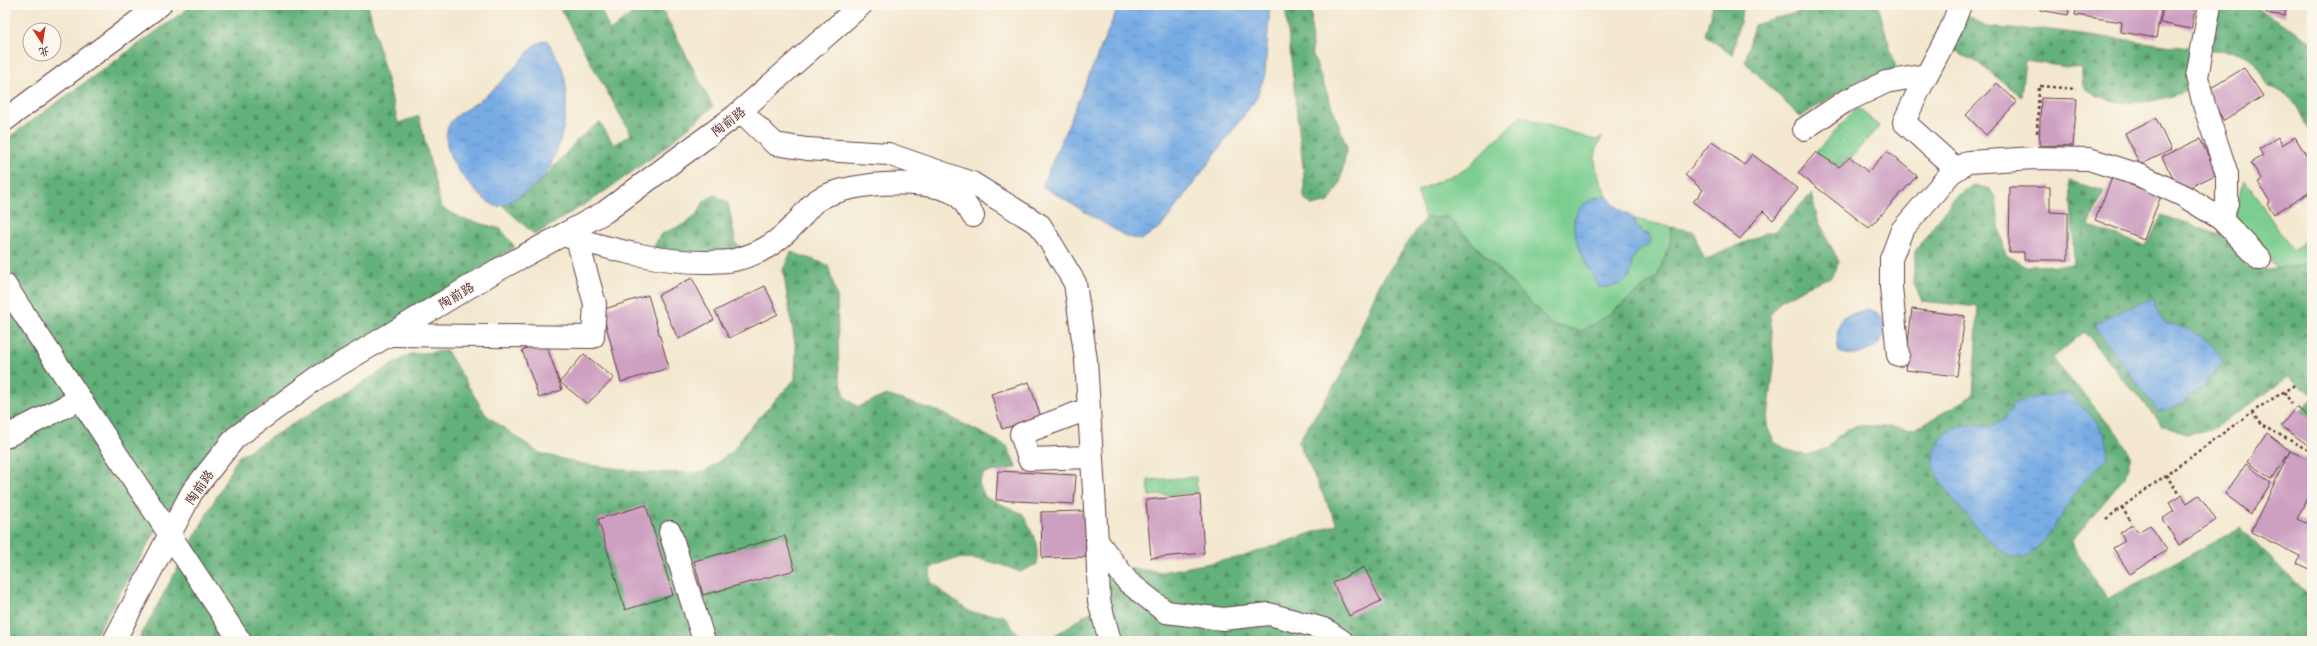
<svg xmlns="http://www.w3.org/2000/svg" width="2317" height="646" font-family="Itim,'LXGW WenKai TC',sans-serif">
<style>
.grass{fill:#7bce90;stroke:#62765e}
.forest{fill:url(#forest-firs);stroke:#576852}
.garden{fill:url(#garden-dots);stroke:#62765e}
.water{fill:url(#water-ripples);stroke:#606588}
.building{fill:#cd9fc1}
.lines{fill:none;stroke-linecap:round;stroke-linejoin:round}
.minor-casing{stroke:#633d44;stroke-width:24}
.path{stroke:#633d44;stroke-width:2.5;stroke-dasharray:3 3;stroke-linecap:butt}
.minor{stroke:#fff;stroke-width:22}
.labels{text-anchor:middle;stroke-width:3;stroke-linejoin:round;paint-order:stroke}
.street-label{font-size:13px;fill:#4a1f2b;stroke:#fbf7ec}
</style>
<defs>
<pattern id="forest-firs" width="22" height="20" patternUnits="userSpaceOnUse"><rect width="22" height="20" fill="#64b17a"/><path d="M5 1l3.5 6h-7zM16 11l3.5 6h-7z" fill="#548f64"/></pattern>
<pattern id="garden-dots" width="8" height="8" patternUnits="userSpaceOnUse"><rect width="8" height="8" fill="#7bce90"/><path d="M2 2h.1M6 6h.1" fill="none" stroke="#6cb07c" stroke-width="1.8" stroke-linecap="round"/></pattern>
<pattern id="water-ripples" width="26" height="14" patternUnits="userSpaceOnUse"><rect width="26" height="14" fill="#76abe4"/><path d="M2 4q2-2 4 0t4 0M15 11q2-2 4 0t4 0" fill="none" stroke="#638bb9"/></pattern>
</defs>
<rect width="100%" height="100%" fill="#fbf7ec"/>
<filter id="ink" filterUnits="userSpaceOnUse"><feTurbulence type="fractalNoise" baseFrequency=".025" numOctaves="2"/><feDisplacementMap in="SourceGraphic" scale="8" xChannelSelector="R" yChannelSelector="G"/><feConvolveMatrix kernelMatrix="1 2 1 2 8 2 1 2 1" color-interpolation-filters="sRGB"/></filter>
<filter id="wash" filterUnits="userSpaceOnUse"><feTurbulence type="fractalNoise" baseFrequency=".012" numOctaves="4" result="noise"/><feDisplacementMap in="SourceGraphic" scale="16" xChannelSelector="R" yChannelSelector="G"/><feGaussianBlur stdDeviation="0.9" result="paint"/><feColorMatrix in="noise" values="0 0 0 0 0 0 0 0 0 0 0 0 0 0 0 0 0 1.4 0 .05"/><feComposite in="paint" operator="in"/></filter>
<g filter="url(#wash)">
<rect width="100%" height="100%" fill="#f3e8cf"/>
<g class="grass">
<path d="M 1520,116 L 1595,140 L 1602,137 C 1589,160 1597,173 1607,196 L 1593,198 L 1574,218 C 1577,242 1586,266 1599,287 L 1631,273 L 1632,259 L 1642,248 L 1642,233 L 1636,226 L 1635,219 L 1671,227 L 1670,244 L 1657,277 L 1611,313 L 1582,331 L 1552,325 L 1448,217 L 1425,218 L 1417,191 L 1466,169 Z"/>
<path d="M 2245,180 L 2292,250 L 2312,237 L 2312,267 L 2304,264 L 2277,269 L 2266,253 L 2231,217 Z"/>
</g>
<g class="forest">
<path d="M 193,5 L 368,5 L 398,123 L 419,116 L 441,207 L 461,218 L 501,229 L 515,247 L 257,408 L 226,436 L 170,507 L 92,641 L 5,641 L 5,280 L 13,276 L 5,262 L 5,140 Z"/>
<path d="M 558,5 L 599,5 L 610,31 L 642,5 L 660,5 L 713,107 L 657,154 L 601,194 L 535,235 L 503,206 L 543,179 L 579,138 L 600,122 L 614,145 L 631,134 Z"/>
<path d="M 1285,5 L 1311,5 L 1312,53 L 1347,147 L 1340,183 L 1329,202 L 1312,206 L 1304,198 L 1304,176 Z"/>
<path d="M 1713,5 L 1744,5 L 1732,55 L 1705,35 Z"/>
<path d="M 1822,5 L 1878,5 L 1897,72 L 1837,93 L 1800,117 L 1745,62 L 1754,25 Z"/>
<path d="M 2218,5 L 2251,5 L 2312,41 L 2312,135 C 2296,111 2300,97 2269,87 C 2252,52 2245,51 2208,50 Z"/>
<path d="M 1965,13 L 1986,27 L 2024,30 L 2043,29 L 2196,49 L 2188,91 C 2160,100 2133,108 2104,98 C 2086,92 2081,90 2082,69 L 2025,61 L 2021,96 L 1974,60 L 1948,47 Z"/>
<path d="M 2070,181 L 2104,191 L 2089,226 L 2146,246 L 2162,215 L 2225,237 L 2247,268 L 2269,270 L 2304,264 L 2312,267 L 2312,394 L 2288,377 L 2241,411 L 2211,429 L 2186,434 L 2162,425 L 2084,332 L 2053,358 L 2117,434 L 2131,455 L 2125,477 L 2071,542 L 2107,599 L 2240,528 L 2312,599 L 2312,641 L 1046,641 L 1093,610 L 1107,566 L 1162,572 L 1242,557 L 1337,524 L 1298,442 L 1341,375 L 1379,285 L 1425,218 L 1447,217 L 1552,325 L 1582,331 L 1611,313 L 1657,277 L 1670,244 L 1671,227 L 1693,231 L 1705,260 L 1763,234 L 1776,231 L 1811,194 L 1818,220 L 1839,262 L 1831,277 L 1805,287 L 1780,301 L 1770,315 L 1774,366 L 1767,426 L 1774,442 L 1788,450 L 1807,455 L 1828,448 L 1838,436 L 1857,425 L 1915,429 L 1973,395 L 1978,307 L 1922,301 L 1913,282 L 1916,250 L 1955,197 L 1973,185 L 1990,189 L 1996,199 L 2000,233 L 2006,255 L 2026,266 L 2074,265 Z"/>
<path d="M 715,195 L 728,203 L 736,244 L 743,248 L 708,255 L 653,249 L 660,235 C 679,225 696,224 704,201 Z"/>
<path d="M 791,252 L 828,265 L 837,297 L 839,375 L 845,397 L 858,407 L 886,395 L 940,412 L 1007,446 L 1017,468 L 984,473 L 979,483 L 985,497 L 1023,514 L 1037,543 L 1037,564 L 1020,572 C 992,560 957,550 930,569 L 931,581 L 943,593 L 972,613 L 1003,615 L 1018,634 L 1020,641 L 138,641 L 238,457 L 410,354 L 447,351 L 486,415 L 539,453 L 583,464 L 648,473 L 704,472 L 734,450 L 744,434 L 795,379 L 796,350 L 783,270 Z"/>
<path d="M 2312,399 L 2312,419 L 2301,411 Z"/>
</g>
<g class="garden">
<path d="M 1857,107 L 1879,126 L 1851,158 L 1849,157 L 1839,167 L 1816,152 Z"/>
<path d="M 1196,477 L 1197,493 L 1149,496 L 1148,480 Z"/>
</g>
<g class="water">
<path d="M 1119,5 L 1270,5 L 1265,74 L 1256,99 L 1162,226 L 1141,240 L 1125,236 L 1042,186 Z"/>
<path d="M 547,40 C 552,49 558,58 562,68 C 573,99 562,150 544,177 C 539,185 507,204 498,207 C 484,202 471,187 462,175 C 452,163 444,147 447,130 C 450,116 470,108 480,100 C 501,85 519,62 536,44 Z"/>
<path d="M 1607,196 L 1613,204 L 1635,219 L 1636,226 L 1642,233 L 1649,234 L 1650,244 C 1643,247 1635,252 1632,260 C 1631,264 1633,269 1631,273 C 1627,285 1610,288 1599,287 C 1590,274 1569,232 1575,217 C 1579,203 1594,198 1607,196 Z"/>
<path d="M 2154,299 L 2156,310 L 2164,323 C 2189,327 2214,339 2223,363 C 2207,383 2184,410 2158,411 L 2094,326 C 2106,318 2140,301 2154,299 Z"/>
<path d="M 1868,309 C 1909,326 1869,364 1839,352 C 1836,339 1836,329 1843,317 Z"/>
<path d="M 2055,394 L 2070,394 C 2089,415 2112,429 2107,460 C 2096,469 2085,478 2077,490 C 2064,508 2042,555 2019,558 C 2000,560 1943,491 1936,473 C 1930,456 1937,439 1951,431 C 1965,424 1974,423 1989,427 L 2003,420 L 2013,404 L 2033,398 Z"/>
</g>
<g id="blocks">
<g class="building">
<path d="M 1754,5 L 1769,5 L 1755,9 Z"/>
<path d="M 2041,5 L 2070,5 L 2068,15 L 2040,10 Z"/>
<path d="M 2077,5 L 2162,5 L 2156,38 L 2121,32 L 2122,22 L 2075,15 Z"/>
<path d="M 2164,5 L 2196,5 L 2191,29 L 2160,23 Z"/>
<path d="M 2268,5 L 2286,5 L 2285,16 L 2266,13 Z"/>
<path d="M 2244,68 L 2263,96 L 2224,121 L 2206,91 Z"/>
<path d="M 1997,83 L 2017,102 L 1986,135 L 1966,115 Z"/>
<path d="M 2041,98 L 2077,99 L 2073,146 L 2039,145 Z"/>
<path d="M 2156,118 L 2171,150 L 2140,165 L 2125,133 Z"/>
<path d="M 2278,137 L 2282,145 L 2295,137 L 2306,155 L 2311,152 L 2312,191 L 2274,214 L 2267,204 L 2270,202 L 2258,182 L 2262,180 L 2251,163 L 2263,156 L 2259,149 Z"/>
<path d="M 2200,139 L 2217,174 L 2180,192 L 2162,157 Z"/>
<path d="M 1712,141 L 1744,165 L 1752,154 L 1798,189 L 1773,220 L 1763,211 L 1740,239 L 1693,202 L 1703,190 L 1685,175 Z"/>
<path d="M 1887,151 L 1917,176 L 1869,228 L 1798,173 L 1816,152 L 1839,167 L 1850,157 L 1868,172 Z"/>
<path d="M 2112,178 L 2161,196 L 2144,239 L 2095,220 Z"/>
<path d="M 2010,187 L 2050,187 L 2050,212 L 2068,213 L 2068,260 L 2024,260 L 2024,252 L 2009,252 Z"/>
<path d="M 692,278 L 714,320 L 678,339 L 658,295 Z"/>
<path d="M 765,286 L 778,314 L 729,338 L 715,311 Z"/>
<path d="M 648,295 L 669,368 L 621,382 L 602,310 Z"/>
<path d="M 1912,309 L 1965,316 L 1957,376 L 1905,370 Z"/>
<path d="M 545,341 L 562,390 L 539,398 L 522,350 Z"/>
<path d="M 584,354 L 614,378 L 587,404 L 560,382 Z"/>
<path d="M 1029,382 L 1041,417 L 1002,429 L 991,394 Z"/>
<path d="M 2296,407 L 2312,419 L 2312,448 L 2281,426 Z"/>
<path d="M 2267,433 L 2290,451 L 2272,479 L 2247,462 Z"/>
<path d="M 2290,451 L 2312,461 L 2312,500 L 2307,498 L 2297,519 L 2312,526 L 2312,570 L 2297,563 L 2300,556 L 2251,532 Z"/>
<path d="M 2246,464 L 2271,483 L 2251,514 L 2225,494 Z"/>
<path d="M 998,471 L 1076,475 L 1074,504 L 996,500 Z"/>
<path d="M 1200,495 L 1204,553 L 1151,558 L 1146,500 Z"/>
<path d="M 2182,495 L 2187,503 L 2199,495 L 2216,520 L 2179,545 L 2162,519 L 2174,511 L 2169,503 Z"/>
<path d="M 646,505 L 673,595 L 625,610 L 598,519 Z"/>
<path d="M 1085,511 L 1086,557 L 1042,558 L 1041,512 Z"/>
<path d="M 2133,524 L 2138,532 L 2150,525 L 2167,550 L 2130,574 L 2113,548 L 2125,541 L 2120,533 Z"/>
<path d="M 785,536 L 795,570 L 703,595 L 694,561 Z"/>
<path d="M 1364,567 L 1381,601 L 1349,616 L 1333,583 Z"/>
</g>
</g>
</g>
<g filter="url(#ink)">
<use href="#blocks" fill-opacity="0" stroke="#633d44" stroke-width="1"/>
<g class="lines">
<g class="minor-casing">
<g id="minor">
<path d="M 2210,5 L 2197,77 L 2204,105 L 2227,174 L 2227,203 L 2221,219"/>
<path d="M 1920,88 L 1950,31 L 1960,5"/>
<path d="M 741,111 L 775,144 L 807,149 L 888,154 L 972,183 L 1040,225 L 1075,283 L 1086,360 L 1097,541 L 1128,582 L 1166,612 L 1223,619 L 1269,614 L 1324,629 L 1342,641"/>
<path d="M 5,120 L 160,5"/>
<path d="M 1804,129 L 1844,102 L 1886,82 L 1926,75 L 1904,122 L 1956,169"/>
<path d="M 562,235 C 611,249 660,263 710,262 C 718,261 727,262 734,260 C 760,254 777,243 795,224 C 802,217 808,207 816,201 C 843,182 924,177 954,193 C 962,197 968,208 973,216"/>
<path d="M 5,285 L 240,641"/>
<path d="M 390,335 L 593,337 L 595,304 L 577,239"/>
<path d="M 1898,355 L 1891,287 L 1891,259 L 1902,230 L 1951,173 L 1968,162 L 2035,158 L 2089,159 L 2139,175 L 2182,195 L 2221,219 L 2260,259"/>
<path d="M 1088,409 L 1021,434 L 1029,459 L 1091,457"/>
<path d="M 5,437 L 80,399"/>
<path d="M 670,532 L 704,641"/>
<path d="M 1097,541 L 1099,601 L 1110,641"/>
<path d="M 114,641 L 192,492 L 235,438 L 317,378 L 494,272 L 605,212 L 735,116 L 861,5"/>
</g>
</g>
<g class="path">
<path d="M 2037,133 L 2039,86 L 2076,89"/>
<path d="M 2284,392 L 2292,404"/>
<path d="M 2252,412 L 2261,425 L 2312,452"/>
<path d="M 2166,475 L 2178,493"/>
<path d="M 2122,507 L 2131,523"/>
<path d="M 2106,519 L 2252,412 L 2296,384"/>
</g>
<use href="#minor" class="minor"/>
</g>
</g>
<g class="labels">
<g class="street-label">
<text transform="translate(728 121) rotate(-38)" y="5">陶前路</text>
<text transform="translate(456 295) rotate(-31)" y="5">陶前路</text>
<text transform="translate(199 487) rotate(-55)" y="5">陶前路</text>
</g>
</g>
<rect width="2317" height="646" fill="none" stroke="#fbf7ec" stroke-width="20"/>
<g transform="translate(42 42) rotate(168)"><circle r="19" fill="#fbf7ec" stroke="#b4a19f"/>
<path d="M0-3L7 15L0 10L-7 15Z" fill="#c8321e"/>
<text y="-6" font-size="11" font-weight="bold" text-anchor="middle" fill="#4a1f2b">北</text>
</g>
</svg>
